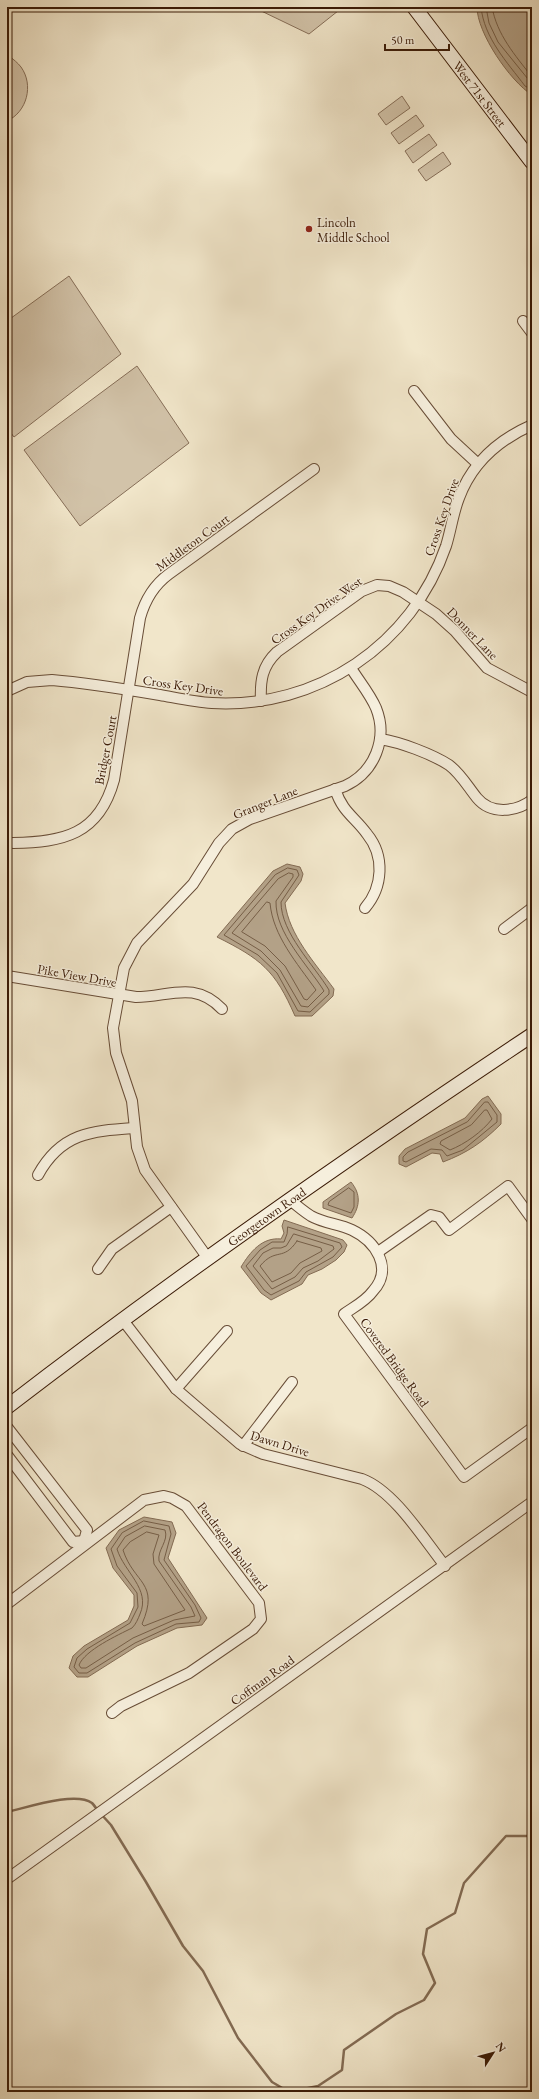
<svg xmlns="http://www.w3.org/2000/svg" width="539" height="2099" font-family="'EB Garamond',serif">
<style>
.green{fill:#d2c3a9;stroke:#866e58}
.water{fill:#b3a187;stroke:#836b53}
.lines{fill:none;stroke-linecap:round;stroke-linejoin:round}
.shore{stroke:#765e46;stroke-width:1}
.stream{stroke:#836b53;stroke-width:2.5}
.minor-casing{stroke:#684d37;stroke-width:12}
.secondary-casing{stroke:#3a1a06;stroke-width:16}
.minor{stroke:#f6efdd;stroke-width:10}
.secondary{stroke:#f6efdd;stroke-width:14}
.poi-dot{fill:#8f2418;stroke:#f6efdd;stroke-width:1.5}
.labels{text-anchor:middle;stroke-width:3;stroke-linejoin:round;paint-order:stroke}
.street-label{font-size:13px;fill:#3a1a06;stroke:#f6efdd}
.poi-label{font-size:13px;fill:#3a1a06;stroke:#f6efdd;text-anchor:start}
</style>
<rect width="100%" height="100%" fill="#f1e6ca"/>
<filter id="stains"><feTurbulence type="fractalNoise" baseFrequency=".005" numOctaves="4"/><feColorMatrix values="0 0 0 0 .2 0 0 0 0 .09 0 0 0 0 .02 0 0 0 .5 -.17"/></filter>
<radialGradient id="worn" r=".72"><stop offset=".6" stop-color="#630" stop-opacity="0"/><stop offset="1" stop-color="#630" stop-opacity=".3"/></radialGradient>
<g class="green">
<path d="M 253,7 L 343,7 L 309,34 Z"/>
<path d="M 9,56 C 13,59 18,63 21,67 C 34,85 27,112 7,121 L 7,57 Z"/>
<path d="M 402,96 L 410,108 L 386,125 L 378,114 Z"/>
<path d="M 416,115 L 424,126 L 399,144 L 391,133 Z"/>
<path d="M 429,134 L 437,145 L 413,163 L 405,151 Z"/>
<path d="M 443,152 L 451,164 L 426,181 L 418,170 Z"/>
<path d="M 69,276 L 121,354 L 14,437 L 7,428 L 7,321 Z"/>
<path d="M 137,366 L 189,443 L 80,526 L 24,450 Z"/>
</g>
<g class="water">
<path d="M 477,7 L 532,7 L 532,95 C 510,81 477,33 477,7 Z"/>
<path d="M 287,864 L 300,867 L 303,874 L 301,881 L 285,903 C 289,935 315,963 334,989 L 333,996 L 312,1016 L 295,1016 C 275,970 261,959 217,937 L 273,871 Z"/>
<path d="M 488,1096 L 501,1114 L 501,1124 C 483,1142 467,1153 443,1162 L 440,1154 L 432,1153 L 406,1167 L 399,1164 L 399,1156 L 405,1149 L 465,1118 L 482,1099 Z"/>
<path d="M 351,1182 C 361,1194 360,1206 352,1218 L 323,1208 L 323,1202 Z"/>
<path d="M 284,1220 L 343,1240 L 347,1245 L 344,1252 L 336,1260 L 322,1269 L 308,1275 L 302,1284 L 271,1300 L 261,1293 L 241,1267 C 250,1252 262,1237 281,1239 L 284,1233 L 282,1226 Z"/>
<path d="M 144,1517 L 172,1522 L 176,1533 L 168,1558 L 207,1618 L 202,1625 L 177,1628 L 137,1646 L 88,1677 L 77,1677 L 69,1668 L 73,1656 L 84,1646 L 128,1620 L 134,1606 L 134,1595 L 113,1568 L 106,1548 L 119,1530 Z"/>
</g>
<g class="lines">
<g class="shore">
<path d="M 481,7 C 484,38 507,62 525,86 L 532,90"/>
<path d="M 486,7 L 489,23 L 498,42 L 532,84"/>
<path d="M 492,7 C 497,35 515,55 532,77"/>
<path d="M 288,868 L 297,870 L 299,875 L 281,902 C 281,933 314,965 329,990 L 329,994 L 310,1012 L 298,1011 L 277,973 L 258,955 L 224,935 L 275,875 Z"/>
<path d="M 289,873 L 293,874 L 293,877 L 276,901 C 275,933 308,965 324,991 L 308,1007 L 301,1006 L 280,970 L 261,951 L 232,933 L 278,879 Z"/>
<path d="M 267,902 L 270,903 C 273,936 297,963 316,990 L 307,1000 L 304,999 L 285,966 L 265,946 L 242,932 Z"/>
<path d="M 485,1102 L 488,1102 L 497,1115 L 497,1122 L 463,1150 L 447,1156 L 442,1150 L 431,1149 L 406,1162 L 403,1161 L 403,1157 L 408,1152 L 467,1122 Z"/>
<path d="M 485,1110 L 487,1110 L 492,1119 C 482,1132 465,1144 450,1150 L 440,1144 L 441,1141 L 471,1125 Z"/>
<path d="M 349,1188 L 354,1192 L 354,1207 L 351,1213 L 328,1205 L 329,1202 Z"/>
<path d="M 288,1227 L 340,1243 L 342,1247 L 333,1257 L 306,1272 L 299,1281 L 271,1295 L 264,1290 L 246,1266 L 260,1250 L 272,1242 L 284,1242 L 287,1234 Z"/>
<path d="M 294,1234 L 333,1246 L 334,1249 L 318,1261 L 303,1268 L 295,1277 L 272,1289 L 253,1266 L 263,1253 L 273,1248 L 281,1248 L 286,1246 Z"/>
<path d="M 297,1241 L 321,1248 L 322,1251 L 300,1263 L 291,1273 L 272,1282 L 260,1266 C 276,1247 283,1262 297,1241 Z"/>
<path d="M 144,1521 L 169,1526 L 171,1534 L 164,1560 L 195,1605 L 201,1618 L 199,1622 L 176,1624 L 135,1643 L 87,1673 L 79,1673 L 74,1667 L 77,1658 L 87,1649 L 130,1623 L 138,1607 L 137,1593 L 117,1566 L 111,1549 L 122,1533 Z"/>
<path d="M 145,1526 L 165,1530 C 169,1541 157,1550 159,1561 L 191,1607 L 195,1616 L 174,1620 L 133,1638 L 86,1668 L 81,1668 L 79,1665 C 85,1650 118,1635 132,1628 C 136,1624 138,1619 140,1614 C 151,1589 124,1572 117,1549 L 125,1537 Z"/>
<path d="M 147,1532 L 159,1535 L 153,1554 L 154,1564 L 185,1610 L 144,1626 L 142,1624 C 160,1582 134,1584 123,1550 L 130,1542 Z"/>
</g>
<g class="stream">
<path d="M 7,1812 C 26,1808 75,1791 92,1803 C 94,1805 96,1808 98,1811"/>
<path d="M 101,1814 L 111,1825 L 146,1882 L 183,1946 L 203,1971 L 238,2038 L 272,2082 L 289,2092 L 318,2086 L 342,2070 L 344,2050 L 396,2014 L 424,2000 L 435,1983 L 423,1954 L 427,1929 L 455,1913 L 464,1883 L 506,1836 L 530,1836 L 532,1837"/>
</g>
<g class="minor-casing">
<g id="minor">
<path d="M 523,321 L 532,333"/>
<path d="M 414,391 L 451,439 L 478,464"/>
<path d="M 7,691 L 27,682 L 52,680 C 88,683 124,689 160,695 C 177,698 195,702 212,703 C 317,709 412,645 446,546 C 451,530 453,513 459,498 C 472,463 498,440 532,425"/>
<path d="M 261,701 C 260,681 262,666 277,652 L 362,591 L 377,585 L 389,586 L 403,592 L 436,614 L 455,631 L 487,668 L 532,692"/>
<path d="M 380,739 C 400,742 432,754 449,765 C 461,774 468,787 477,798 C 491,815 516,812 532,800"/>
<path d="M 335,789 C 343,813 354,816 367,834 C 385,856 383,887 365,908"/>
<path d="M 13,843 C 63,842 99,835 114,780 L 140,618 C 145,600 154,585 169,574 L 314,469"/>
<path d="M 504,929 L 532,908"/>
<path d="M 7,976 L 136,997 C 169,997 194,980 222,1009"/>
<path d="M 38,1175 C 61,1133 91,1131 134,1128"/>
<path d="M 289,1199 C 296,1205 303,1211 311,1216 C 323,1223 339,1224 352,1230 C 375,1241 394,1268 373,1291 C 366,1301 354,1307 344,1314 L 464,1477 L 532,1428"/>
<path d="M 378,1252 L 431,1215 L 439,1217 L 449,1230 L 508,1186 L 532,1219"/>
<path d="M 207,1257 L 145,1170 L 137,1147 L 132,1101 L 116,1053 L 113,1028 L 124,968 L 137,943 L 193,884 L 219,843 L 232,829 L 250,819 L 345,786 C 375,772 388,738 376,708 C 370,694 359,681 351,668"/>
<path d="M 98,1269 L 112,1249 L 171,1207"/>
<path d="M 122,1319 L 176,1389 L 240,1444 L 263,1454 L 362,1479 C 394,1491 423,1538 445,1566"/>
<path d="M 176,1389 L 227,1331"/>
<path d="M 7,1427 L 87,1530 L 84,1541"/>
<path d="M 243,1446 L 292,1382"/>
<path d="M 7,1455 L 73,1542 L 84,1541"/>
<path d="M 7,1604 L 144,1500 L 164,1496 L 172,1498 L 186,1506 L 259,1603 L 261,1619 L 253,1629 L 189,1673 L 121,1706 L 112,1713"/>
<path d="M 7,1879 L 532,1502"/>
</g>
</g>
<g class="secondary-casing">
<g id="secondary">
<path id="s1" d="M 414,7 L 532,162"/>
<path id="s2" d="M 7,1407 C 177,1276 353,1154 532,1035"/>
</g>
</g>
<use href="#minor" class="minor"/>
<use href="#secondary" class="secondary"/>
</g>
<circle class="poi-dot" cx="309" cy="229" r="4"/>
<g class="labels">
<g class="street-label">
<text dy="5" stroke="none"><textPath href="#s1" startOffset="109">West 71st Street</textPath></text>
<text transform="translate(441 517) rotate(-71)" y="5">Cross Key Drive</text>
<text transform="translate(192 542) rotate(-36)" y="5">Middleton Court</text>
<text transform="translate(316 610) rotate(-35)" y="5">Cross Key Drive West</text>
<text transform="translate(473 633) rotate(46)" y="5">Donner Lane</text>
<text transform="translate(183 685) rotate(8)" y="5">Cross Key Drive</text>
<text transform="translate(105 750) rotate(-79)" y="5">Bridger Court</text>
<text transform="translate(265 802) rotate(-22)" y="5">Granger Lane</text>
<text transform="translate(77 975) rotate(10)" y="5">Pike View Drive</text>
<text dy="5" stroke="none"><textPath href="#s2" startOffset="322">Georgetown Road</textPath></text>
<text transform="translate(395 1362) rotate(54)" y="5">Covered Bridge Road</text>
<text transform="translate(280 1443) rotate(17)" y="5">Dawn Drive</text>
<text transform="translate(233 1546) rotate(53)" y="5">Pendragon Boulevard</text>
<text transform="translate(262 1680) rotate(-36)" y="5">Coffman Road</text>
</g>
<g class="poi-label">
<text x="317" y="227">Lincoln<tspan x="317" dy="15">Middle School</tspan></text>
</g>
</g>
<rect width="539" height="2099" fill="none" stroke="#f1e6ca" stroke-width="24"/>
<rect x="8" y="8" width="523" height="2083" fill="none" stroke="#3a1a06" stroke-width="2"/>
<rect x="12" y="12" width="515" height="2075" fill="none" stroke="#3a1a06"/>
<g transform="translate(493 2053) rotate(54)" stroke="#f6efdd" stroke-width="3" paint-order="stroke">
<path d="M0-3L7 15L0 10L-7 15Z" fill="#3a1a06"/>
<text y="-6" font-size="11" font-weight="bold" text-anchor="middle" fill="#3a1a06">N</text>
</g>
<path d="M385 44v6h64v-6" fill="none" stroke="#3a1a06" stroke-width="2"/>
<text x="391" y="44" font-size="12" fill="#3a1a06" stroke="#f6efdd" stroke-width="3" paint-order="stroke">50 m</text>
<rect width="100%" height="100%" filter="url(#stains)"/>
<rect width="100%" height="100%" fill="url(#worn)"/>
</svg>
